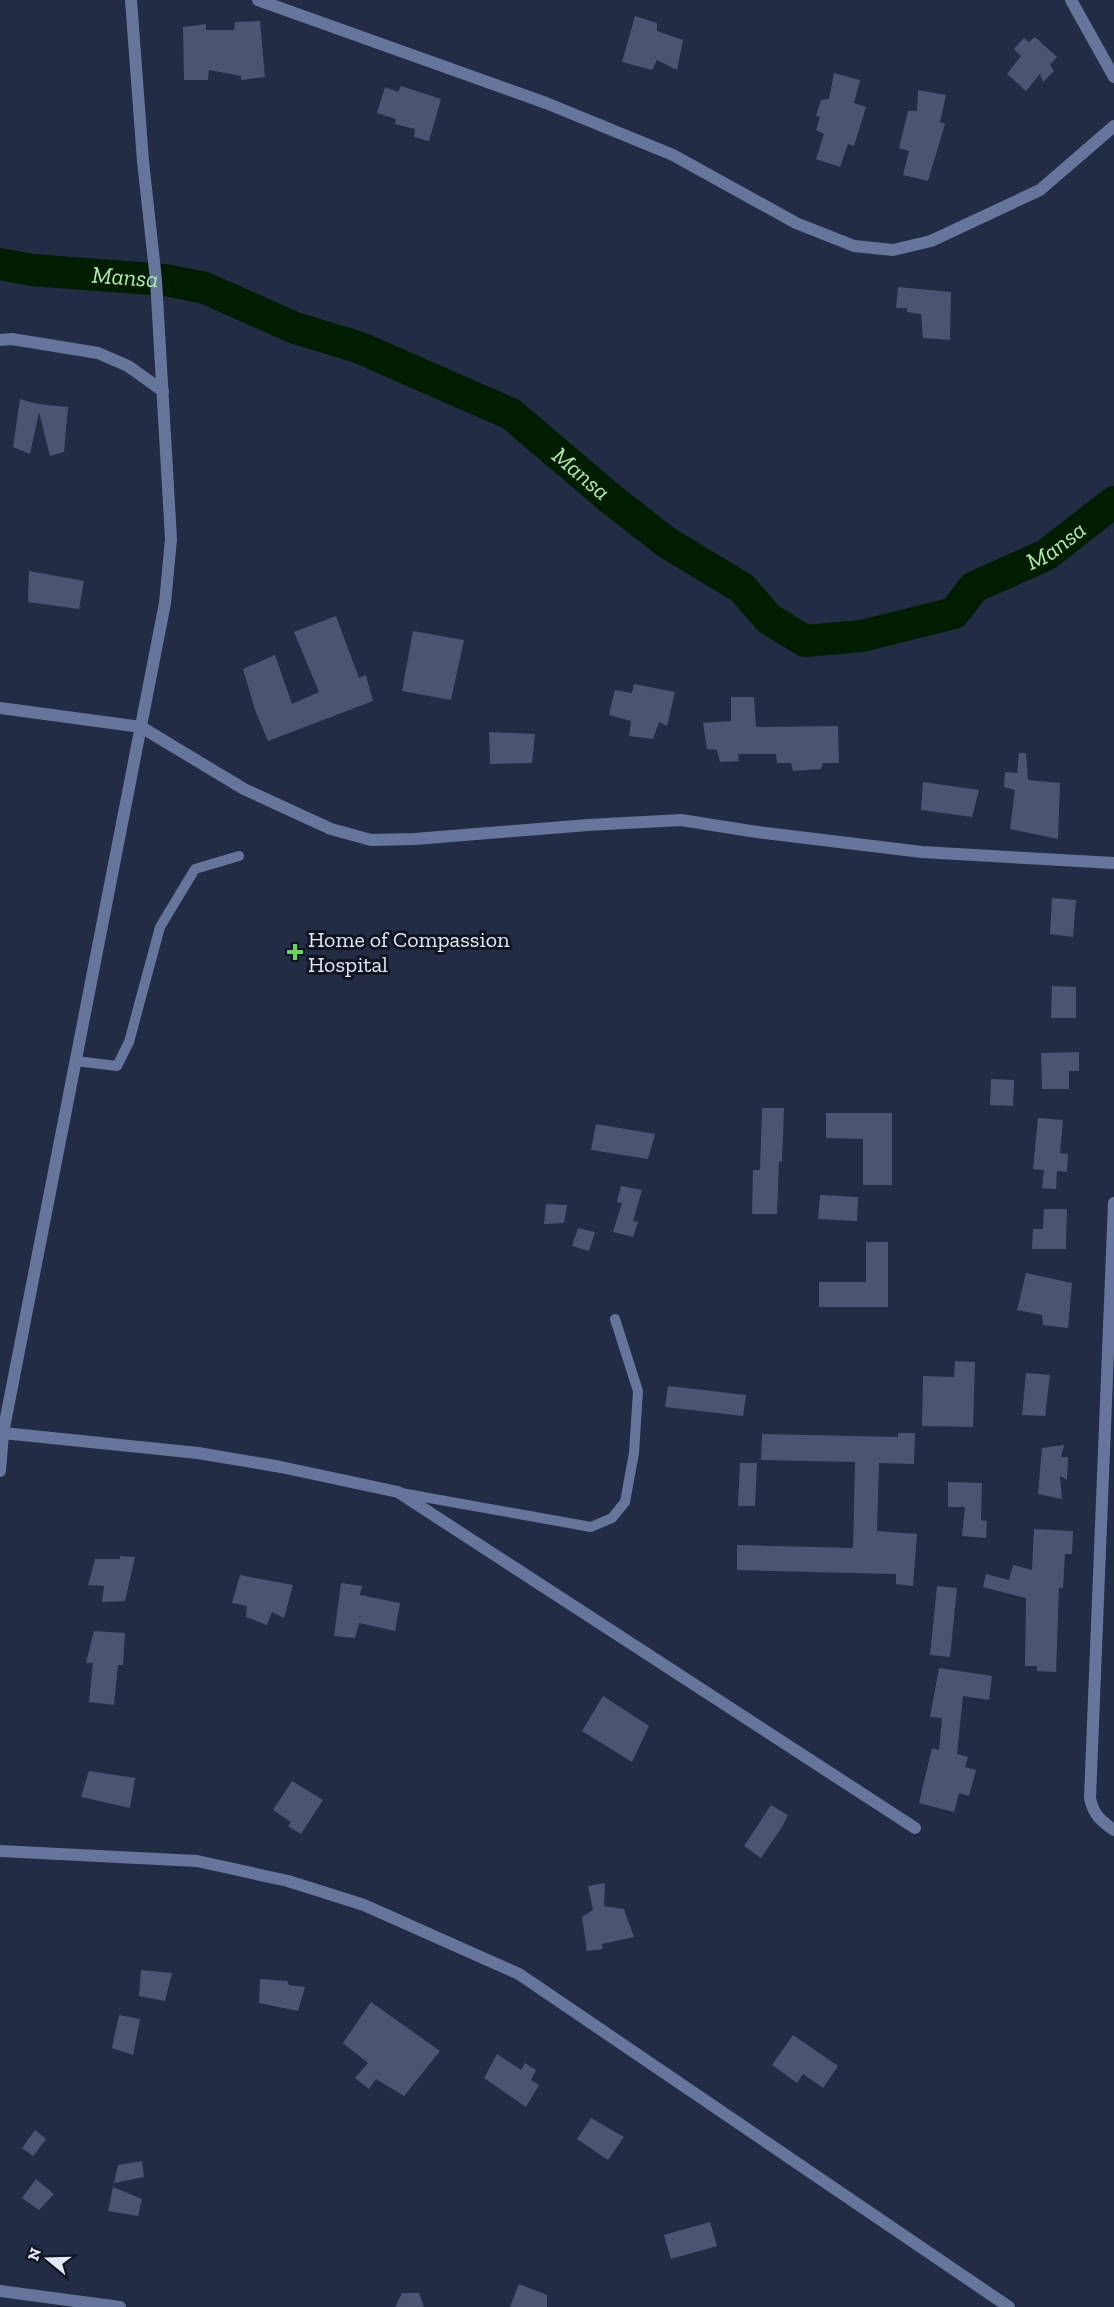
<svg xmlns="http://www.w3.org/2000/svg" width="1114" height="2307" font-family="'Zilla Slab',serif">
<style>
.lines{fill:none;stroke-linecap:round;stroke-linejoin:round}
.river{stroke:#001d00;stroke-width:32}
.building{fill:#4a5571}
.lane{stroke:#66759b;stroke-width:10}
.street{stroke:#66759b;stroke-width:12}
.poi-dot{fill:#6ed361;stroke:#111520;stroke-width:2}
.labels{text-anchor:middle;stroke-width:6;stroke-linejoin:round;paint-order:stroke}
.poi-label{font-size:22px;fill:#e1e8f9;stroke:#111520;text-anchor:start}
.water-label{font-size:24px;font-style:italic;fill:#b0eaa8;stroke:#111520}
</style>
<rect width="100%" height="100%" fill="#232c45"/>
<g class="lines">
<path class="river" id="s1" d="M 0,264 L 32,270 L 165,280 L 205,288 L 295,328 L 358,347 L 511,414 L 611,499 L 666,542 L 742,588 L 769,619 L 805,641 L 862,636 L 954,613 L 974,587 L 1046,555 L 1114,502"/>
</g>
<g class="building">
<path d="M 635,16 L 657,23 L 657,31 L 683,40 L 677,70 L 657,60 L 652,70 L 622,62 Z"/>
<path d="M 260,21 L 265,77 L 241,80 L 241,76 L 209,70 L 208,80 L 184,80 L 183,27 L 206,24 L 206,30 L 234,30 L 235,22 Z"/>
<path d="M 1035,37 L 1057,57 L 1050,65 L 1054,71 L 1043,82 L 1040,74 L 1026,91 L 1007,74 L 1021,56 L 1014,49 L 1024,38 L 1029,42 Z"/>
<path d="M 834,73 L 860,80 L 854,103 L 866,107 L 854,146 L 848,144 L 840,167 L 816,159 L 824,134 L 816,130 L 820,117 L 816,116 L 821,100 L 829,99 Z"/>
<path d="M 401,86 L 441,99 L 429,141 L 414,137 L 415,129 L 395,124 L 396,119 L 377,113 L 385,87 L 398,92 Z"/>
<path d="M 918,90 L 946,95 L 940,122 L 945,124 L 928,181 L 903,175 L 909,151 L 899,148 L 908,111 L 917,111 Z"/>
<path d="M 898,287 L 951,292 L 950,340 L 923,338 L 921,314 L 907,312 L 907,308 L 896,308 Z"/>
<path d="M 20,399 L 38,404 L 68,407 L 64,452 L 50,456 L 39,412 L 30,454 L 13,447 Z"/>
<path d="M 29,571 L 84,581 L 79,609 L 28,602 Z"/>
<path d="M 336,616 L 359,678 L 366,675 L 373,701 L 268,741 L 255,710 L 243,669 L 275,655 L 292,704 L 319,692 L 294,632 Z"/>
<path d="M 413,631 L 464,640 L 451,700 L 402,691 Z"/>
<path d="M 634,684 L 675,692 L 667,726 L 659,722 L 653,739 L 629,736 L 631,721 L 609,715 L 615,690 L 632,693 Z"/>
<path d="M 731,697 L 754,697 L 756,727 L 838,726 L 839,763 L 823,763 L 821,769 L 793,771 L 791,763 L 777,763 L 776,754 L 738,754 L 739,761 L 720,762 L 717,750 L 707,749 L 703,723 L 731,721 Z"/>
<path d="M 489,732 L 535,734 L 532,763 L 490,764 Z"/>
<path d="M 1019,753 L 1026,753 L 1028,780 L 1060,783 L 1058,839 L 1010,829 L 1015,790 L 1004,787 L 1005,772 L 1017,773 Z"/>
<path d="M 923,782 L 979,790 L 972,817 L 921,810 Z"/>
<path d="M 1052,898 L 1076,900 L 1073,937 L 1050,934 Z"/>
<path d="M 1052,986 L 1076,987 L 1076,1018 L 1051,1018 Z"/>
<path d="M 1079,1052 L 1079,1071 L 1069,1071 L 1069,1089 L 1042,1089 L 1041,1053 Z"/>
<path d="M 991,1079 L 1014,1080 L 1013,1106 L 990,1105 Z"/>
<path d="M 762,1108 L 784,1108 L 782,1162 L 779,1161 L 777,1214 L 752,1214 L 753,1170 L 760,1170 Z"/>
<path d="M 826,1113 L 892,1113 L 892,1185 L 863,1185 L 863,1139 L 826,1138 Z"/>
<path d="M 1038,1118 L 1063,1120 L 1060,1153 L 1068,1154 L 1067,1172 L 1057,1171 L 1056,1189 L 1042,1188 L 1044,1170 L 1033,1169 Z"/>
<path d="M 596,1124 L 655,1134 L 648,1159 L 591,1150 Z"/>
<path d="M 621,1186 L 642,1190 L 633,1221 L 638,1222 L 633,1237 L 613,1232 L 622,1203 L 617,1202 Z"/>
<path d="M 820,1195 L 858,1197 L 857,1221 L 818,1219 Z"/>
<path d="M 546,1204 L 567,1205 L 564,1223 L 544,1224 Z"/>
<path d="M 1044,1209 L 1067,1209 L 1066,1249 L 1032,1249 L 1033,1229 L 1043,1229 Z"/>
<path d="M 578,1228 L 595,1232 L 589,1251 L 572,1246 Z"/>
<path d="M 866,1242 L 888,1242 L 888,1307 L 819,1307 L 819,1282 L 866,1282 Z"/>
<path d="M 1026,1273 L 1072,1283 L 1068,1328 L 1043,1325 L 1042,1315 L 1017,1310 Z"/>
<path d="M 955,1361 L 975,1362 L 973,1427 L 922,1426 L 923,1376 L 954,1377 Z"/>
<path d="M 1026,1373 L 1050,1375 L 1045,1416 L 1022,1415 Z"/>
<path d="M 668,1386 L 746,1395 L 743,1416 L 665,1407 Z"/>
<path d="M 898,1433 L 915,1433 L 914,1464 L 879,1463 L 877,1531 L 917,1534 L 913,1586 L 896,1584 L 896,1574 L 737,1570 L 737,1545 L 853,1548 L 855,1462 L 761,1460 L 762,1434 L 898,1437 Z"/>
<path d="M 1064,1445 L 1061,1457 L 1068,1457 L 1067,1480 L 1060,1476 L 1062,1499 L 1038,1494 L 1042,1448 Z"/>
<path d="M 740,1463 L 757,1463 L 755,1506 L 738,1506 Z"/>
<path d="M 948,1482 L 982,1483 L 981,1520 L 987,1521 L 986,1538 L 962,1536 L 965,1507 L 948,1507 Z"/>
<path d="M 1034,1529 L 1073,1531 L 1072,1554 L 1065,1554 L 1063,1588 L 1059,1588 L 1056,1672 L 1037,1671 L 1037,1666 L 1025,1666 L 1026,1598 L 983,1587 L 986,1574 L 1009,1580 L 1013,1565 L 1032,1570 Z"/>
<path d="M 120,1556 L 135,1557 L 125,1601 L 102,1602 L 104,1586 L 88,1585 L 95,1559 L 120,1559 Z"/>
<path d="M 240,1575 L 293,1585 L 284,1618 L 272,1612 L 267,1625 L 246,1617 L 247,1606 L 232,1603 Z"/>
<path d="M 341,1583 L 362,1586 L 360,1595 L 400,1603 L 395,1631 L 359,1623 L 355,1638 L 334,1636 Z"/>
<path d="M 937,1586 L 957,1588 L 950,1657 L 930,1655 Z"/>
<path d="M 94,1631 L 125,1633 L 123,1665 L 118,1665 L 114,1705 L 89,1702 L 93,1663 L 86,1663 Z"/>
<path d="M 939,1668 L 992,1676 L 989,1700 L 963,1696 L 957,1754 L 968,1757 L 965,1767 L 976,1770 L 969,1796 L 959,1793 L 954,1812 L 919,1803 L 932,1748 L 939,1750 L 942,1718 L 930,1717 Z"/>
<path d="M 603,1696 L 649,1726 L 632,1762 L 582,1731 Z"/>
<path d="M 89,1771 L 135,1778 L 130,1808 L 81,1797 Z"/>
<path d="M 292,1781 L 323,1800 L 301,1834 L 288,1826 L 291,1822 L 273,1810 Z"/>
<path d="M 771,1805 L 788,1815 L 782,1827 L 761,1858 L 744,1846 Z"/>
<path d="M 605,1883 L 604,1906 L 624,1909 L 634,1937 L 602,1944 L 603,1949 L 587,1951 L 582,1917 L 593,1910 L 588,1886 Z"/>
<path d="M 141,1970 L 172,1973 L 165,2001 L 139,1996 Z"/>
<path d="M 260,1979 L 287,1981 L 289,1985 L 305,1987 L 298,2011 L 259,2003 Z"/>
<path d="M 371,2002 L 440,2051 L 404,2096 L 376,2079 L 369,2089 L 355,2078 L 368,2063 L 343,2043 Z"/>
<path d="M 119,2015 L 140,2019 L 133,2055 L 112,2048 Z"/>
<path d="M 793,2035 L 838,2066 L 823,2088 L 803,2074 L 797,2083 L 772,2065 Z"/>
<path d="M 497,2054 L 521,2070 L 525,2063 L 536,2070 L 531,2080 L 539,2085 L 526,2107 L 484,2078 Z"/>
<path d="M 591,2118 L 624,2137 L 608,2160 L 577,2139 Z"/>
<path d="M 35,2130 L 46,2139 L 33,2156 L 22,2148 Z"/>
<path d="M 142,2161 L 144,2177 L 114,2183 L 118,2165 Z"/>
<path d="M 36,2179 L 54,2194 L 39,2210 L 22,2198 Z"/>
<path d="M 113,2187 L 142,2199 L 138,2216 L 108,2211 Z"/>
<path d="M 710,2222 L 717,2246 L 671,2259 L 664,2235 Z"/>
<path d="M 519,2284 L 547,2295 L 547,2307 L 510,2307 Z"/>
<path d="M 402,2293 L 419,2293 L 424,2307 L 395,2307 Z"/>
</g>
<g class="lines">
<g class="lane">
<path d="M 76,1061 L 117,1066 L 129,1042 L 160,927 L 195,869 L 239,856"/>
<path d="M 401,1493 L 591,1527 L 612,1518 L 625,1502 L 634,1453 L 638,1391 L 615,1319"/>
</g>
<g class="street">
<path d="M 258,0 L 546,103 L 673,155 L 796,223 L 854,246 L 893,250 L 931,241 L 1040,190 L 1114,126"/>
<path d="M 1071,0 L 1114,77"/>
<path d="M 0,340 L 12,339 L 98,353 L 128,366 L 163,391"/>
<path d="M 0,708 L 141,727 L 244,789 L 331,829 L 371,840 L 415,839 L 588,825 L 681,820 L 757,832 L 922,852 L 1114,863"/>
<path d="M 1114,1203 L 1090,1798 C 1093,1814 1101,1821 1114,1830"/>
<path d="M 3,1433 L 198,1453 L 281,1467 L 398,1492 L 915,1828"/>
<path d="M 0,1471 L 3,1433 L 165,603 L 171,539 L 156,280 L 143,161 L 131,0"/>
<path d="M 0,1851 L 197,1861 L 288,1881 L 364,1905 L 519,1974 L 1009,2307"/>
<path d="M 0,2291 L 120,2307"/>
</g>
</g>
<path class="poi-dot" d="M292 943h6v6h6v6h-6v6h-6v-6h-6v-6h6z"/>
<g class="labels">
<g class="poi-label">
<text x="308" y="947">Home of Compassion<tspan x="308" dy="25">Hospital</tspan></text>
</g>
<g class="water-label">
<text dy="8" stroke="none"><textPath href="#s1" startOffset="126">Mansa</textPath></text>
<text dy="8" stroke="none"><textPath href="#s1" startOffset="630">Mansa</textPath></text>
<text dy="8" stroke="none"><textPath href="#s1" startOffset="1188">Mansa</textPath></text>
</g>
</g>
<g transform="translate(48 2259) rotate(289)" stroke="#111520" stroke-width="4.5" paint-order="stroke">
<path d="M0-4.5L10 22L0 15L-10 22Z" fill="#e1e8f9"/>
<text y="-9" font-size="16" font-weight="bold" text-anchor="middle" fill="#e1e8f9">N</text>
</g>
</svg>
